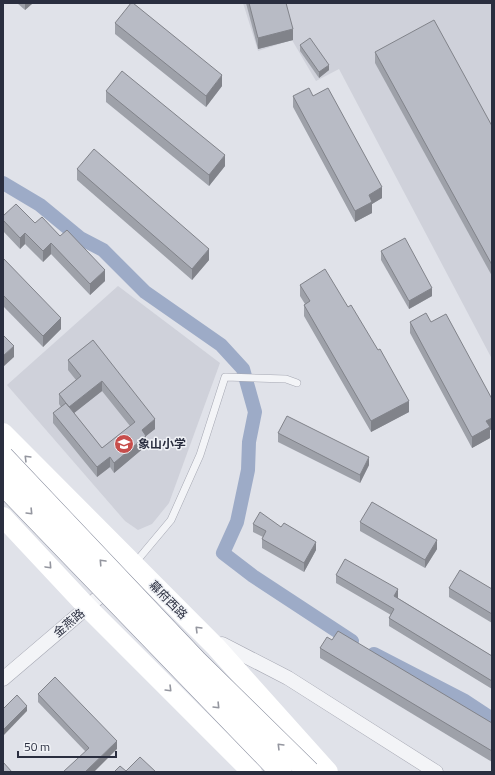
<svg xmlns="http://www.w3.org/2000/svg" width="495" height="775" font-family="'Titillium Web','Noto Sans SC',sans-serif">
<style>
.built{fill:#cfd1da}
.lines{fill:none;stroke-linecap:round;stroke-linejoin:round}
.canal{stroke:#9dabc7;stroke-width:14}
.service-casing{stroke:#a6a8b3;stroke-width:8}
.minor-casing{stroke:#a6a8b3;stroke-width:15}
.service{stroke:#f3f4f7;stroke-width:7}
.minor{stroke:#f3f4f7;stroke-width:14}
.secondary{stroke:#fff;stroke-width:20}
.trunk-bridge-casing{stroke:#898e9e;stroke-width:23;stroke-linecap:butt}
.trunk-bridge{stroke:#fff;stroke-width:22}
.wall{fill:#9ea1a9;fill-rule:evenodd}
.shaded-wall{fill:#81838a}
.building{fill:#b8bbc5;stroke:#81838a}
.oneway{stroke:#94969f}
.labels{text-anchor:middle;stroke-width:3;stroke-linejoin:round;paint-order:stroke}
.poi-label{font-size:12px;font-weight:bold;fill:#2a2e3f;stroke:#f0f2f6;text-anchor:start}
.street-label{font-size:12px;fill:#2a2e3f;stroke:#f0f2f6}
</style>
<rect width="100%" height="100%" fill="#e0e2e9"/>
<g class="built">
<path d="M 243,3 L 492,3 L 492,359 L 339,69 L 316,81 L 292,40 L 258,51 Z"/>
<path d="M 118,286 L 220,363 L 169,503 L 152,524 L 138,530 L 125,521 L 7,385 Z"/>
</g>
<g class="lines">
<g class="canal">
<path d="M 3,183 L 40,205 L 80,238 L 103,250 L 145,292 L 221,345 L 243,369 L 255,412 L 249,442 L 248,470 L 237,522 L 223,553 L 253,576 L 352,641"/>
<path d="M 374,654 L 465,701 L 492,719"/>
</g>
<g class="service-casing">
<path id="service" d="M 135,563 L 171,520 L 200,455 L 225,377 L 286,379 L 297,383"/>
</g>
<g class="minor-casing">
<g id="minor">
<path d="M 216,647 L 222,644 L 288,678 L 436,772"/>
<path d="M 3,679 L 112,586"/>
</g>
</g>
<use href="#service" class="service"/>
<use href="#minor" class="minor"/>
<g class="secondary">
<path d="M 3,433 L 216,647 L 328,772"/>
<path d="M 3,517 L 88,608 L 252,772"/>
</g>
<g class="trunk-bridge-casing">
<g id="trunk-bridge">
<path d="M 3,457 L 196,661 L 309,772"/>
<path d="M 3,484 L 281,772"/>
</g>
</g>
<use href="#trunk-bridge" class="trunk-bridge"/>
</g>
<g class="wall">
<path d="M 17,3 L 33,3 L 25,10 Z"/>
<path d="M 246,3 L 286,3 L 293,40 L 258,49 Z"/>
<path d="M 115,23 L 222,86 L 206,107 L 115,34 Z"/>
<path d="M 300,45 L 329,70 L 319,78 L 300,51 Z"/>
<path d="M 375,52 L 492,126 L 492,276 L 375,63 Z"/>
<path d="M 106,91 L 225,166 L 209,186 L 106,102 Z"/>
<path d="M 293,96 L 313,96 L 382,198 L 372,204 L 372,213 L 355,222 L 293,107 Z"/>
<path d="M 77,169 L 209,260 L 192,280 L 77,180 Z"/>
<path d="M 3,216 L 35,223 L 60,236 L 105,281 L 90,295 L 51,254 L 43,262 L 25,244 L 20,249 L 3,231 Z"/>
<path d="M 381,251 L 432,296 L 409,309 L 381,260 Z"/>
<path d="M 3,258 L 61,329 L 43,347 L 3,306 Z"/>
<path d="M 300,285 L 409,412 L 371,432 L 304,316 L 304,305 L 305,304 L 300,296 Z"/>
<path d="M 410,322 L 431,322 L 492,399 L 492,429 L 490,430 L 490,438 L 472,448 L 410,333 Z"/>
<path d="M 93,340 L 155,429 L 146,436 L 146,446 L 114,473 L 110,467 L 97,477 L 53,423 L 53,413 L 61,407 L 59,404 L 59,394 L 76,380 L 68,370 L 68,360 ZM 102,391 L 130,426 L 102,448 L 74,413 Z"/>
<path d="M 278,433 L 369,465 L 360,483 L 278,442 Z"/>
<path d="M 360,522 L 437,549 L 425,568 L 360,531 Z"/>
<path d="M 253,524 L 316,550 L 304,572 L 262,548 L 262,539 L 263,537 L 253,532 Z"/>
<path d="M 336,575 L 398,598 L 492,656 L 492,689 L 389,626 L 389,618 L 391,615 L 336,583 Z"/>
<path d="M 449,588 L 492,589 L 492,623 L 449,597 Z"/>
<path d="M 332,640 L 492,723 L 492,762 L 320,658 L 320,648 Z"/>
<path d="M 38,694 L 117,749 L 85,751 L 38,702 Z"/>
</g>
<g class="shaded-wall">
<path d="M 25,3 L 33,3 L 25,10 Z"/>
<path d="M 293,29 L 293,40 L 258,49 L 258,38 Z"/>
<path d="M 329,65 L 329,70 L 319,78 L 319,72 Z"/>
<path d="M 222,75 L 222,86 L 206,107 L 206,96 Z"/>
<path d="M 225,155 L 225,166 L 209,186 L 209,175 Z"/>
<path d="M 382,187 L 382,198 L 372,204 L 372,213 L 355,222 L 355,211 L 369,195 Z"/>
<path d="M 25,233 L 25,244 L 20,249 L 20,238 Z"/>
<path d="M 51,243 L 51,254 L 43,262 L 43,251 Z"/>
<path d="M 209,249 L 209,260 L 192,280 L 192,269 Z"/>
<path d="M 105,270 L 105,281 L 90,295 L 90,284 Z"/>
<path d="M 432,288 L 432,296 L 409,309 L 409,301 Z"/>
<path d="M 61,318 L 61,329 L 43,347 L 43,336 Z"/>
<path d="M 14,346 L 14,357 L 3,367 L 3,356 Z"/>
<path d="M 102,381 L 102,391 L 69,417 L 69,407 Z"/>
<path d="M 409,401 L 409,412 L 371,432 L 371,421 Z"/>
<path d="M 492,418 L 492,429 L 490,430 L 490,438 L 472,448 L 472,437 L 486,421 Z"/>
<path d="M 155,419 L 155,429 L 146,436 L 146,446 L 114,473 L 114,463 L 142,430 Z"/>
<path d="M 110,457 L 110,467 L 97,477 L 97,467 Z"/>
<path d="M 369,457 L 369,465 L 360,483 L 360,475 Z"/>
<path d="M 437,540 L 437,549 L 425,568 L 425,560 Z"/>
<path d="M 316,542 L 316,550 L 304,572 L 304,563 Z"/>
<path d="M 398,589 L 398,598 L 394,605 L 394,596 Z"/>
<path d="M 27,706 L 27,711 L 3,736 L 3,730 Z"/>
<path d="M 117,741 L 117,749 L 94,772 L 85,772 Z"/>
</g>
<g class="building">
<path d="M 131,3 L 133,3 L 222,75 L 206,96 L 115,23 Z"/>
<path d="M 249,3 L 286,3 L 293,29 L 258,38 Z"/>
<path d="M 434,20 L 492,126 L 492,265 L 375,52 Z"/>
<path d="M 310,38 L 329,65 L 319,72 L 300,45 Z"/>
<path d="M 122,71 L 225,155 L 209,175 L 106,91 Z"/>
<path d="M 309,88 L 313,96 L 328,88 L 382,187 L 369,195 L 372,202 L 355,211 L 293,96 Z"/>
<path d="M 94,149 L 209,249 L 192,269 L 77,169 Z"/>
<path d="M 16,204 L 35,223 L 42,217 L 60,236 L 67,230 L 105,270 L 90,284 L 51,243 L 43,251 L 25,233 L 20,238 L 3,220 L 3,216 Z"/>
<path d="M 405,238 L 432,288 L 409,301 L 381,251 Z"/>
<path d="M 3,258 L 61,318 L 43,336 L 3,295 Z"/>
<path d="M 325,269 L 348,307 L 351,305 L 378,350 L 380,349 L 409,401 L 371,421 L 304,305 L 310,301 L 300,285 Z"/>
<path d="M 426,313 L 431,322 L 446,314 L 492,399 L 492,418 L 486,421 L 490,427 L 472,437 L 410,322 Z"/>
<path d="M 3,335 L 14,346 L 3,356 Z"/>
<path d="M 93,340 L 155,419 L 142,430 L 146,436 L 114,463 L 110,457 L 97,467 L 53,413 L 66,403 L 102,448 L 135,422 L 102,381 L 69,407 L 59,394 L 81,376 L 68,360 Z"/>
<path d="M 287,416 L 369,457 L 360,475 L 278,433 Z"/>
<path d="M 372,502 L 437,540 L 425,560 L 360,522 Z"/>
<path d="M 260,512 L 281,527 L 284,523 L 316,542 L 304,563 L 262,539 L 266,531 L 253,524 Z"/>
<path d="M 345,559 L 398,589 L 394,596 L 492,656 L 492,681 L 389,618 L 394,609 L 336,575 Z"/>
<path d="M 460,570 L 492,589 L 492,614 L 449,588 Z"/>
<path d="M 338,631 L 492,723 L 492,751 L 320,648 L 327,637 L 332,640 Z"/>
<path d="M 55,677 L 117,741 L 85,772 L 63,772 L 89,748 L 38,694 Z"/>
<path d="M 17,695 L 27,706 L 3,730 L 3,709 Z"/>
<path d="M 140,757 L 156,772 L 114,772 L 120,766 L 126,771 Z"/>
<path d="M 3,762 L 12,772 L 3,772 Z"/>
</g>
<defs><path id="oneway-chevron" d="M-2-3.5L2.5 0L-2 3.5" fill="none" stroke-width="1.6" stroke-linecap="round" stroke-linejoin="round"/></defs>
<g class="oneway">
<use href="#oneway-chevron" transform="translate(27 458) rotate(-135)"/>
<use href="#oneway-chevron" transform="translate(30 512) rotate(46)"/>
<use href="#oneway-chevron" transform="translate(102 562) rotate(-133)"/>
<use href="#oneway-chevron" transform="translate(49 566) rotate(47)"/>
<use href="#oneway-chevron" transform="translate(198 629) rotate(-135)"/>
<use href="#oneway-chevron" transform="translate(169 689) rotate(45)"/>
<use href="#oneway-chevron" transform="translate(217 706) rotate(46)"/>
<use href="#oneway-chevron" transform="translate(280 746) rotate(-135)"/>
</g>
<defs>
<g id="school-disc" transform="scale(1)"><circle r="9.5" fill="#c74e4c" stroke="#f0f2f6"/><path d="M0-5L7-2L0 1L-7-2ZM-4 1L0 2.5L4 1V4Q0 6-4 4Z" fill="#fff"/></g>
</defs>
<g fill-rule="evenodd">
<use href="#school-disc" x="124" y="444"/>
</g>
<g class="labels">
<g class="poi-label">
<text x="138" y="448">象山小学</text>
</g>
<g class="street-label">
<text transform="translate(168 600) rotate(45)" y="4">幕府西路</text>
<text transform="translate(69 623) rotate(-40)" y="4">金燕路</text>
</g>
</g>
<rect width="495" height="775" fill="none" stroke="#2a2e3f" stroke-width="8"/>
<path d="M18 751v6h98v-6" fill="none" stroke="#2a2e3f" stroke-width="2"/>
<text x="24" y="751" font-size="12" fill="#2a2e3f" stroke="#f0f2f6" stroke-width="3" paint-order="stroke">50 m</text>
</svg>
